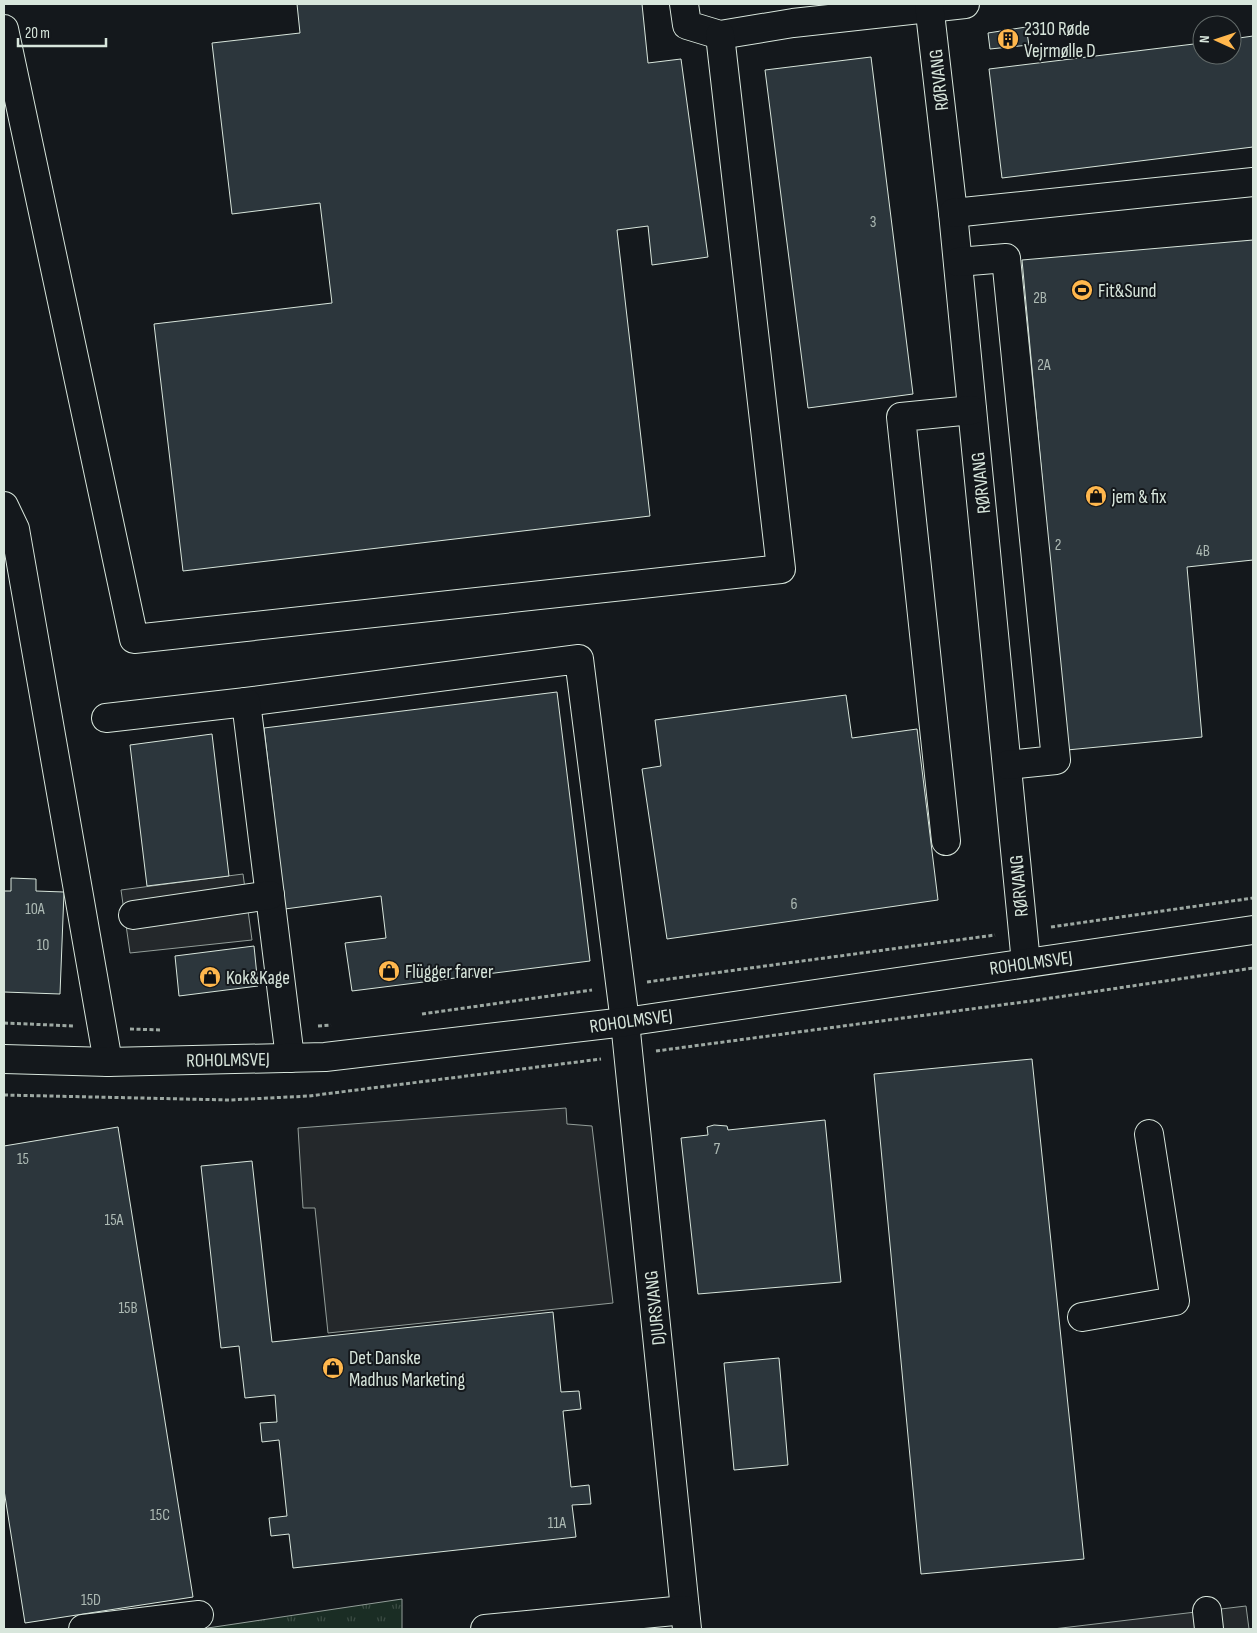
<svg xmlns="http://www.w3.org/2000/svg" width="1257" height="1633" font-family="'Sofia Sans Condensed',sans-serif">
<style>
.grass{fill:url(#grass-tufts);stroke:#939e99}
.parking{fill:#24282b;stroke:#939e99}
.building{fill:#2c363c;stroke:#d8e6dc}
.lines{fill:none;stroke-linecap:round;stroke-linejoin:round}
.minor-casing{stroke:#d8e6dc;stroke-width:30}
.path{stroke:#9da8a2;stroke-width:3;stroke-dasharray:4 2.5;stroke-linecap:butt}
.minor{stroke:#14181c;stroke-width:28}
.labels{text-anchor:middle;stroke-width:4;stroke-linejoin:round;paint-order:stroke}
.number-label{font-size:16px;fill:#adbab4}
.poi-label{font-size:19px;fill:#d8e6dc;stroke:#14181c;text-anchor:start}
.street-label{font-size:19px;fill:#d8e6dc;stroke:#14181c}
</style>
<defs>
<pattern id="grass-tufts" width="24" height="20" patternUnits="userSpaceOnUse" patternTransform="scale(1.25)"><rect width="24" height="20" fill="#1a2d24"/><path d="M3 7l-1-3M5 7V3M7 7l1-3M15 17l-1-3M17 17v-4M19 17l1-3" fill="none" stroke="#3b4b43"/></pattern>
</defs>
<rect width="100%" height="100%" fill="#14181c"/>
<path class="grass" d="M 402,1599 L 402,1629 L 201,1629 Z"/>
<g class="parking">
<path d="M 243,874 L 252,940 L 130,953 L 121,890 Z"/>
<path d="M 566,1108 L 567,1124 L 592,1126 L 613,1303 L 328,1333 L 315,1208 L 303,1208 L 298,1128 Z"/>
<path d="M 1246,1606 L 1249,1629 L 1053,1629 Z"/>
</g>
<g class="building">
<path d="M 297,4 L 642,4 L 648,63 L 681,59 L 708,257 L 652,265 L 648,226 L 617,230 L 650,516 L 183,571 L 154,324 L 332,303 L 320,203 L 232,214 L 212,43 L 300,33 Z"/>
<path d="M 1026,27 L 1029,45 L 990,49 L 988,33 Z"/>
<path d="M 1253,36 L 1253,147 L 1002,178 L 989,69 L 1202,43 L 1202,55 L 1232,55 L 1232,39 Z"/>
<path d="M 871,57 L 913,394 L 808,408 L 765,70 Z"/>
<path d="M 1253,240 L 1253,560 L 1187,567 L 1202,737 L 1067,750 L 1022,260 Z"/>
<path d="M 557,692 L 590,961 L 352,991 L 345,943 L 386,938 L 381,896 L 285,909 L 264,728 Z"/>
<path d="M 846,695 L 852,738 L 917,729 L 938,900 L 667,939 L 642,769 L 661,766 L 655,720 Z"/>
<path d="M 212,734 L 229,876 L 147,886 L 130,745 Z"/>
<path d="M 11,878 L 36,879 L 36,891 L 64,892 L 60,994 L 4,992 L 4,891 L 11,891 Z"/>
<path d="M 254,946 L 258,986 L 179,996 L 175,956 Z"/>
<path d="M 1032,1059 L 1084,1559 L 921,1574 L 874,1074 Z"/>
<path d="M 825,1120 L 841,1282 L 698,1294 L 681,1138 L 708,1135 L 707,1127 L 714,1125 L 727,1126 L 728,1130 Z"/>
<path d="M 118,1127 L 193,1597 L 25,1623 L 4,1490 L 4,1146 Z"/>
<path d="M 252,1161 L 272,1342 L 553,1312 L 561,1392 L 579,1391 L 581,1409 L 563,1411 L 571,1487 L 589,1485 L 591,1504 L 572,1505 L 576,1537 L 293,1568 L 289,1534 L 271,1536 L 269,1518 L 287,1516 L 279,1440 L 262,1442 L 260,1423 L 277,1422 L 275,1395 L 245,1398 L 239,1346 L 221,1348 L 201,1166 Z"/>
<path d="M 779,1358 L 788,1465 L 734,1470 L 724,1363 Z"/>
</g>
<g class="lines">
<g class="minor-casing">
<g id="minor">
<path d="M 684,4 L 687,25 L 720,35 L 793,23 L 965,4"/>
<path d="M 929,4 L 953,213 L 1026,963"/>
<path d="M 4,29 L 134,639 L 781,569 L 720,35"/>
<path d="M 953,213 L 1253,182"/>
<path d="M 958,262 L 1006,258 L 1056,760 L 1007,765"/>
<path d="M 4,506 L 15,529 L 108,1062"/>
<path d="M 246,702 L 579,659 L 625,1022 L 687,1629"/>
<path d="M 106,718 L 246,702 L 290,1058"/>
<path d="M 946,841 L 901,417 L 972,410"/>
<path d="M 133,915 L 270,895"/>
<path d="M 4,1059 L 108,1062 L 325,1057 L 625,1022 L 1253,930"/>
<path d="M 1082,1317 L 1175,1301 L 1149,1134"/>
<path d="M 1207,1611 L 1209,1629"/>
<path d="M 83,1629 L 199,1615"/>
<path d="M 485,1629 L 685,1610"/>
</g>
</g>
<g class="path">
<path d="M 1051,927 L 1253,898"/>
<path d="M 647,982 L 995,935"/>
<path d="M 422,1014 L 592,990"/>
<path d="M 4,1023 L 74,1026"/>
<path d="M 318,1026 L 331,1025"/>
<path d="M 130,1029 L 162,1030"/>
<path d="M 656,1051 L 1031,1001 L 1253,968"/>
<path d="M 4,1095 L 229,1100 L 309,1096 L 601,1059"/>
</g>
<use href="#minor" class="minor"/>
</g>
<defs>
<g id="building-disc" transform="scale(1.125)"><circle r="9.5" fill="#ffb74d" stroke="#14181c"/><path d="M-4-6H4V6H1V3H-1V6H-4ZM-2.5-4.3h1.7v1.8h-1.7ZM.8-4.3h1.7v1.8H.8ZM-2.5-1h1.7V.8h-1.7ZM.8-1h1.7V.8H.8Z" fill="#111"/></g>
<g id="stadium-disc" transform="scale(1.125)"><circle r="9.5" fill="#ffb74d" stroke="#14181c"/><path d="M0-5a6.5 5 0 1 0 0 10a6.5 5 0 1 0 0-10ZM-3.5-1.8h7v3.6h-7Z" fill="#111"/></g>
<g id="shop-disc" transform="scale(1.125)"><circle r="9.5" fill="#ffb74d" stroke="#14181c"/><path d="M-5-2.5h2.3a2.7 3.5 0 0 1 5.4 0H5L5.5 6h-11ZM-1.5-2.5h3a1.5 2.3 0 0 0-3 0Z" fill="#111"/></g>
</defs>
<g fill-rule="evenodd">
<use href="#building-disc" x="1008" y="39"/>
<use href="#stadium-disc" x="1082" y="290"/>
<use href="#shop-disc" x="1096" y="496"/>
<use href="#shop-disc" x="389" y="971"/>
<use href="#shop-disc" x="210" y="977"/>
<use href="#shop-disc" x="333" y="1368"/>
</g>
<g class="labels">
<g class="number-label">
<text x="873" y="227">3</text>
<text x="1040" y="303">2B</text>
<text x="1044" y="370">2A</text>
<text x="1058" y="550">2</text>
<text x="1203" y="556">4B</text>
<text x="794" y="909">6</text>
<text x="35" y="914">10A</text>
<text x="43" y="950">10</text>
<text x="717" y="1154">7</text>
<text x="23" y="1164">15</text>
<text x="114" y="1225">15A</text>
<text x="128" y="1313">15B</text>
<text x="160" y="1520">15C</text>
<text x="557" y="1528">11A</text>
<text x="91" y="1605">15D</text>
</g>
<g class="poi-label">
<text x="1024" y="35">2310 Røde<tspan x="1024" dy="22">Vejrmølle D</tspan></text>
<text x="1098" y="297">Fit&amp;Sund</text>
<text x="1112" y="503">jem &amp; fix</text>
<text x="405" y="978">Flügger farver</text>
<text x="226" y="984">Kok&amp;Kage</text>
<text x="349" y="1364">Det Danske<tspan x="349" dy="22">Madhus Marketing</tspan></text>
</g>
<g class="street-label">
<text transform="translate(938 80) rotate(-96)" y="7">RØRVANG</text>
<text transform="translate(980 483) rotate(-96)" y="7">RØRVANG</text>
<text transform="translate(1018 886) rotate(-95)" y="7">RØRVANG</text>
<text transform="translate(1031 962) rotate(-8)" y="7">ROHOLMSVEJ</text>
<text transform="translate(631 1020) rotate(-8)" y="7">ROHOLMSVEJ</text>
<text transform="translate(228 1059) rotate(-1)" y="7">ROHOLMSVEJ</text>
<text transform="translate(654 1308) rotate(-96)" y="7">DJURSVANG</text>
</g>
</g>
<rect width="1257" height="1633" fill="none" stroke="#d8e6dc" stroke-width="10"/>
<g transform="translate(1217 40) rotate(273)"><circle r="24" fill="#14181c" stroke="#626a69"/>
<path d="M0-4L9 19L0 12L-9 19Z" fill="#ffb74d"/>
<text y="-8" font-size="14" font-weight="bold" text-anchor="middle" fill="#d8e6dc">N</text>
</g>
<path d="M18 38v8h88v-8" fill="none" stroke="#d8e6dc" stroke-width="2.5"/>
<text x="25" y="38" font-size="15" fill="#d8e6dc" stroke="#14181c" stroke-width="4" paint-order="stroke">20 m</text>
</svg>
